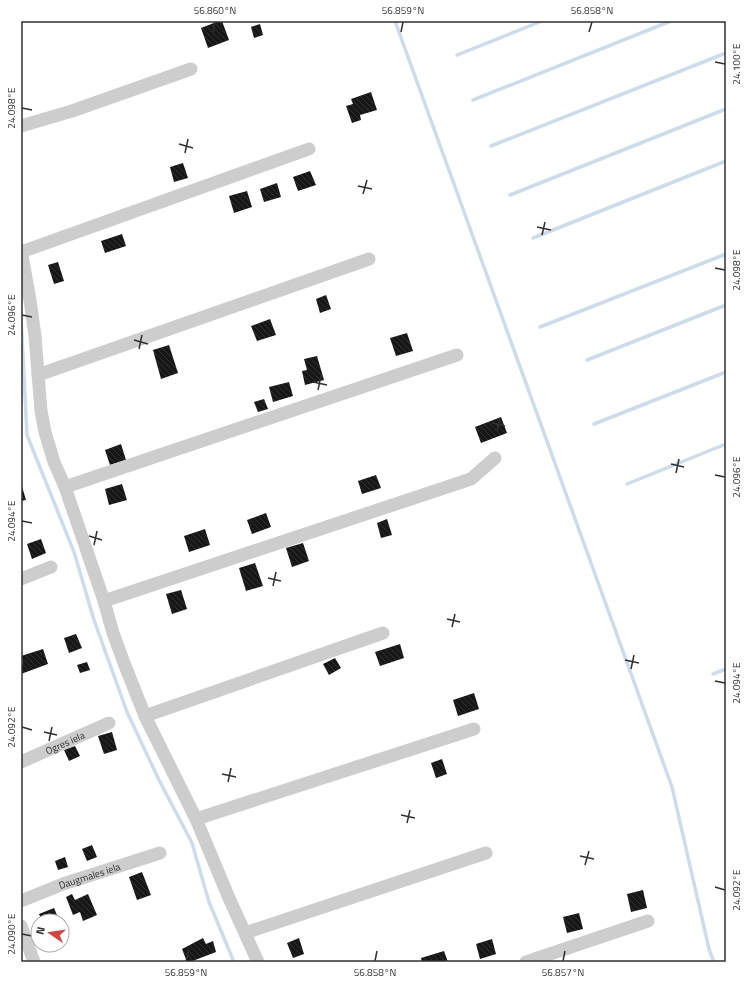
<svg xmlns="http://www.w3.org/2000/svg" width="747" height="983" viewBox="0 0 747 983" font-family="'Titillium Web',sans-serif">
  <defs>
    <pattern id="building-back-hatch" width="6" height="6" patternUnits="userSpaceOnUse"><rect width="6" height="6" fill="#171717"/><path d="M-1 5l2 2M0 0l6 6M5-1l2 2" fill="none" stroke="#303030"/></pattern>
  </defs>
  <rect width="100%" height="100%" fill="#fff"/>
  <g fill="none" stroke-linecap="round" stroke-linejoin="round">
    <g stroke="#cddcea" stroke-width="3.5">
      <path d="M395,21L672,787L709,949L714,962"/>
      <path d="M457,55L542,21"/>
      <path d="M473,100L671,21"/>
      <path d="M491,146L726,53"/>
      <path d="M510,195L726,109"/>
      <path d="M533,238L726,161"/>
      <path d="M21,317L27,435L74,552L94,620L127,712L159,780L192,843L209,902L234,962"/>
      <path d="M540,327L726,254"/>
      <path d="M587,360L726,305"/>
      <path d="M594,424L726,372"/>
      <path d="M627,484L726,444"/>
      <path d="M713,674L726,669"/>
    </g>
  </g>
  <g fill="url(#building-back-hatch)">
    <path d="M219,21H222L229,40L208,48L201,28Z"/>
    <path d="M260,24L263,35L254,38L251,27Z"/>
    <path d="M371,92L377,110L360,115L361,120L352,123L346,106L353,104L351,99Z"/>
    <path d="M183,163L188,178L174,182L170,167Z"/>
    <path d="M310,171L316,185L298,191L293,177Z"/>
    <path d="M277,183L281,197L264,202L260,189Z"/>
    <path d="M247,191L252,207L234,213L229,196Z"/>
    <path d="M122,234L126,246L105,253L101,241Z"/>
    <path d="M58,262L64,281L54,284L48,265Z"/>
    <path d="M326,295L331,309L320,313L316,299Z"/>
    <path d="M270,319L276,335L257,341L251,326Z"/>
    <path d="M407,333L413,351L396,356L390,338Z"/>
    <path d="M169,345L178,373L161,379L153,350Z"/>
    <path d="M317,356L324,380L305,385L302,371L307,370L304,359Z"/>
    <path d="M289,382L293,396L273,402L269,387Z"/>
    <path d="M264,399L268,409L258,412L254,402Z"/>
    <path d="M501,417L507,433L481,443L475,427Z"/>
    <path d="M121,444L126,460L110,465L105,450Z"/>
    <path d="M376,475L381,488L362,494L358,481Z"/>
    <path d="M21,483L26,500L21,501Z"/>
    <path d="M122,484L127,500L109,505L105,489Z"/>
    <path d="M266,513L271,527L252,534L247,520Z"/>
    <path d="M387,519L392,535L381,538L377,523Z"/>
    <path d="M205,529L210,545L189,552L184,536Z"/>
    <path d="M41,539L46,553L32,559L27,544Z"/>
    <path d="M303,543L309,561L292,567L286,548Z"/>
    <path d="M255,563L263,586L246,591L239,568Z"/>
    <path d="M181,590L187,609L172,614L166,594Z"/>
    <path d="M76,634L82,648L69,653L64,638Z"/>
    <path d="M400,644L404,658L380,666L375,652Z"/>
    <path d="M43,649L48,664L21,674V664L23,663L21,656Z"/>
    <path d="M335,658L341,668L329,675L323,664Z"/>
    <path d="M87,662L90,670L80,673L77,665Z"/>
    <path d="M474,693L479,709L458,716L453,700Z"/>
    <path d="M112,732L117,750L104,754L98,736Z"/>
    <path d="M75,746L80,756L69,761L64,750Z"/>
    <path d="M442,759L447,774L436,778L431,763Z"/>
    <path d="M92,845L97,857L87,861L82,849Z"/>
    <path d="M65,857L68,867L58,870L55,861Z"/>
    <path d="M142,872L151,895L137,900L129,877Z"/>
    <path d="M643,890L647,908L631,912L627,894Z"/>
    <path d="M72,894L75,900L88,894L97,915L83,921L80,912L73,915L66,897Z"/>
    <path d="M54,908L59,920L42,921L39,914Z"/>
    <path d="M579,913L583,929L567,933L563,917Z"/>
    <path d="M203,938L206,944L213,941L216,952L190,962H187L182,949Z"/>
    <path d="M299,938L304,954L293,958L287,943Z"/>
    <path d="M492,939L496,954L480,959L476,944Z"/>
    <path d="M444,951L448,962H422L421,958Z"/>
  </g>
  <g fill="none" stroke-linecap="round" stroke-linejoin="round">
    <g stroke="#cdcdcd" stroke-width="13">
      <path d="M21,126L72,111L191,69"/>
      <path d="M21,250L30,300L35,336L41,411L45,432L54,462L65,487L104,601L113,633L124,663L145,716L196,819L229,898L258,962"/>
      <path d="M21,252L309,149"/>
      <path d="M38,375L369,259"/>
      <path d="M65,487L457,355"/>
      <path d="M21,579L51,567"/>
      <path d="M104,601L471,479L495,458"/>
      <path d="M145,716L383,633"/>
      <path id="s1" d="M21,762L109,723"/>
      <path d="M196,819L474,729"/>
      <path id="s2" d="M21,901L63,884L160,853"/>
      <path d="M21,926L34,962"/>
      <path d="M245,933L486,853"/>
      <path d="M526,962L648,921"/>
    </g>
  </g>
  <path fill="none" stroke="#303030" stroke-width="1.5" d="M213,32L215,22M401,32L403,22M589,32L592,22M715,62L725,64M22,108L32,110M179,144L193,148M185,153L188,139M358,186L372,189M363,194L367,180M537,227L551,230M542,235L545,222M715,268L725,270M22,315L32,317M134,340L148,344M139,349L142,335M313,382L327,385M318,390L321,376M492,423L505,426M497,431L500,418M671,464L684,467M676,473L679,459M715,475L725,477M22,521L32,523M89,536L102,540M94,545L97,531M268,578L281,581M273,586L276,572M447,619L460,622M452,627L455,614M625,660L639,663M631,669L634,655M715,681L725,683M22,727L32,730M44,732L57,735M49,741L52,727M222,774L236,777M228,782L231,768M401,815L415,818M407,823L410,810M580,856L594,859M585,865L589,851M715,887L725,890M22,934L32,936M186,961L189,951M375,961L377,951M563,961L565,951"/>
  <g text-anchor="middle" dominant-baseline="central" stroke-width="4" stroke-linejoin="round" paint-order="stroke">
    <g font-size="10" fill="#303030" stroke="#fff">
      <text stroke="none"><textPath href="#s1" startOffset="48">Ogres iela</textPath></text>
      <text stroke="none"><textPath href="#s2" startOffset="73">Daugmales iela</textPath></text>
    </g>
  </g>
  <rect width="747" height="983" fill="none" stroke="#ffffff" stroke-width="44"/>
  <g transform="translate(50 933) rotate(283)"><circle r="19" fill="#ffffff" stroke="#acacac"/>
  <path d="M0-3L7 15L0 10L-7 15Z" fill="#d84140"/>
  <text y="-6" font-size="11" font-weight="bold" text-anchor="middle" fill="#303030">N</text>
  </g>
  <rect x="22" y="22" width="703" height="939" fill="none" stroke="#303030" stroke-width="1.5"/>
  <g font-size="10" text-anchor="middle" fill="#303030">
    <text x="215" y="14">56.860°N</text>
    <text x="403" y="14">56.859°N</text>
    <text x="592" y="14">56.858°N</text>
    <text transform="translate(736 64) rotate(-90)" y="4">24.100°E</text>
    <text transform="translate(11 108) rotate(-90)" y="4">24.098°E</text>
    <text transform="translate(736 270) rotate(-90)" y="4">24.098°E</text>
    <text transform="translate(11 315) rotate(-90)" y="4">24.096°E</text>
    <text transform="translate(736 477) rotate(-90)" y="4">24.096°E</text>
    <text transform="translate(11 521) rotate(-90)" y="4">24.094°E</text>
    <text transform="translate(736 683) rotate(-90)" y="4">24.094°E</text>
    <text transform="translate(11 727) rotate(-90)" y="4">24.092°E</text>
    <text transform="translate(736 890) rotate(-90)" y="4">24.092°E</text>
    <text transform="translate(11 934) rotate(-90)" y="4">24.090°E</text>
    <text x="186" y="976">56.859°N</text>
    <text x="375" y="976">56.858°N</text>
    <text x="563" y="976">56.857°N</text>
  </g>
</svg>
